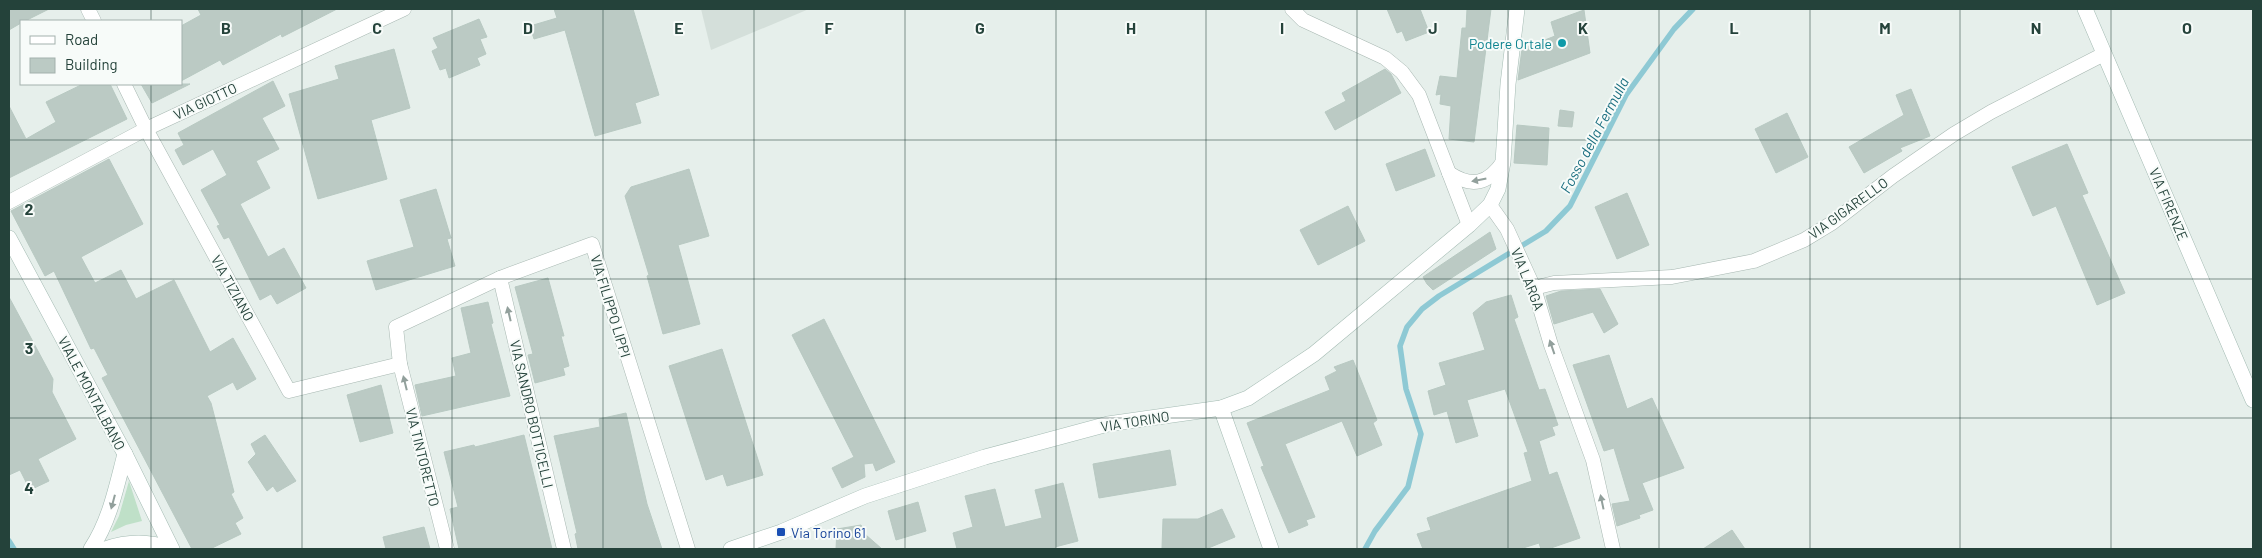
<svg xmlns="http://www.w3.org/2000/svg" width="2262" height="558" viewBox="0 0 2262 558" font-family="Barlow,sans-serif">
  <rect width="100%" height="100%" fill="#e6efeb"/>
  <path fill="#d4dfda" d="M701,9H809L711,50Z"/>
  <path fill="#bfe0c8" d="M129,481L142,521L126,525L111,532L119,516Z"/>
  <g fill="none" stroke-linecap="round" stroke-linejoin="round">
    <g stroke="#8ec9d4" stroke-width="5.5">
      <path d="M9,541L14,549"/>
      <path d="M1365,549L1375,531L1408,487L1421,434L1406,389L1400,346L1407,327L1422,309L1439,296L1546,231L1570,206L1626,95L1674,29L1693,9"/>
    </g>
  </g>
  <g fill="#bbcac4" stroke="#b8c9c2">
    <path d="M9,9H49L25,21H21V23L9,30Z"/>
    <path d="M198,9H337L282,37L281,34L223,65L220,60L181,81V26L201,15Z"/>
    <path d="M554,9H633L659,95L635,103L641,123L595,136L565,30L534,39L530,26L557,18Z"/>
    <path d="M1387,9H1420L1429,32L1406,41L1402,31L1397,33Z"/>
    <path d="M1467,9H1491L1474,142L1449,139L1451,106L1440,104L1441,94L1436,95L1440,76L1457,78L1462,28H1466Z"/>
    <path d="M1584,10L1590,53L1518,80L1522,49L1555,36L1551,22Z"/>
    <path d="M479,19L487,37L480,39L486,54L477,58L480,65L449,78L446,68L440,70L432,51L438,48L433,38Z"/>
    <path d="M394,49L410,108L371,120L387,179L318,199L289,94L339,79L335,66Z"/>
    <path d="M1385,69L1391,74L1401,93L1335,130L1325,112L1346,101L1342,93Z"/>
    <path d="M273,81L285,106L262,118L279,149L256,161L270,188L240,204L268,257L284,248L306,288L277,304L271,294L260,300L229,237L224,239L217,226L220,225L201,190L227,175L213,149L183,165L175,150L184,145L178,133Z"/>
    <path d="M83,84H110L127,119L9,178V106L26,139L56,122L46,102Z"/>
    <path d="M141,84H190L152,103Z"/>
    <path d="M1911,89L1930,136L1900,148L1902,151L1864,173L1849,147L1904,115L1896,95Z"/>
    <path d="M1560,110L1574,112L1572,127L1558,126Z"/>
    <path d="M1787,113L1808,157L1776,173L1755,129Z"/>
    <path d="M1517,125L1549,128L1547,165L1514,163Z"/>
    <path d="M2067,144L2088,193L2082,195L2125,293L2097,305L2056,206L2033,216L2012,167Z"/>
    <path d="M1425,149L1435,176L1396,191L1386,164Z"/>
    <path d="M109,159L143,224L81,257L95,283L121,270L136,299L174,280L210,352L233,338L256,379L237,390L233,382L207,396L211,403L234,492L231,494L243,518L235,523L241,534L210,549H192L102,378L108,375L94,348L91,349L54,271L45,276L11,211Z"/>
    <path d="M689,169L709,236L678,245L700,324L663,334L647,276L649,275L625,196L631,187Z"/>
    <path d="M436,189L451,238L447,239L455,266L376,290L367,261L414,247L400,200Z"/>
    <path d="M1627,193L1649,245L1617,259L1595,207Z"/>
    <path d="M1348,206L1365,241L1318,265L1300,230Z"/>
    <path d="M1490,232L1496,249L1433,290L1427,284L1423,277Z"/>
    <path d="M548,278L564,336H561L569,366L563,368L565,375L535,383L528,355L533,354L515,287Z"/>
    <path d="M1600,289L1618,324L1604,333L1593,312L1554,324L1546,296L1561,291Z"/>
    <path d="M1511,295L1518,317L1514,319L1539,390L1545,389L1558,425L1552,427L1555,435L1539,441L1549,475L1557,472L1580,538L1548,549H1541L1539,543L1520,549H1423L1417,534L1431,530L1427,518L1532,481L1524,453L1528,452L1505,389L1467,400L1478,436L1456,443L1447,411L1434,415L1428,391L1446,385L1439,363L1485,350L1473,313L1486,302Z"/>
    <path d="M9,297L53,379L52,392L76,439L38,459L49,481L30,490L20,470L9,475Z"/>
    <path d="M488,302L493,323L491,324L510,396L422,416L415,385L456,376L452,358L471,353L461,308Z"/>
    <path d="M824,319L895,462L876,471L873,463L864,464L865,477L842,488L832,468L854,457L792,335Z"/>
    <path d="M722,349L763,475L727,486L723,474L706,480L669,366Z"/>
    <path d="M1609,355L1627,409L1652,398L1684,468L1642,483L1653,510L1639,515L1640,518L1617,526L1612,504L1630,501L1614,448L1604,451L1573,365Z"/>
    <path d="M1353,360L1377,420L1373,423L1382,445L1357,456L1342,421L1285,444L1315,517L1306,520L1308,525L1289,533L1261,467L1264,466L1247,423L1330,390L1325,377L1337,371L1334,367Z"/>
    <path d="M381,385L393,433L360,442L347,395Z"/>
    <path d="M626,413L647,504L662,549H578L575,534L577,533L554,436L600,427L599,419Z"/>
    <path d="M265,435L296,481L277,492L273,486L267,491L248,462L256,454L251,444Z"/>
    <path d="M524,435L552,549H459L450,509L458,507L444,452L474,445L475,447Z"/>
    <path d="M1170,450L1176,485L1099,498L1093,464Z"/>
    <path d="M1063,483L1078,541L1055,547L1056,549H957L953,533L973,527L965,496L995,489L1005,527L1042,518L1035,490Z"/>
    <path d="M918,502L926,531L896,540L888,511Z"/>
    <path d="M1222,509L1235,537L1206,549L1162,548L1163,519H1198Z"/>
    <path d="M861,525L866,535L882,549H836L837,529Z"/>
    <path d="M424,527L430,549H386L383,537Z"/>
    <path d="M1732,530L1745,549H1703Z"/>
  </g>
  <g fill="none" stroke-linecap="round" stroke-linejoin="round">
    <defs>
      <g id="street">
        <path d="M88,9L94,21"/>
        <path d="M1292,9L1303,20L1385,58L1402,72L1419,95L1469,225"/>
        <path d="M124,84L146,129L289,391L400,364"/>
        <path d="M1449,173C1472,188 1488,184 1503,162"/>
        <path d="M9,202L146,129L404,9"/>
        <path d="M1490,205L1507,229L1534,288L1551,345L1593,460L1613,549"/>
        <path d="M500,278L564,549"/>
        <path d="M1534,288L1554,283L1672,277L1754,261L1804,240L1832,223L1893,176L1954,134L1991,112L2104,54"/>
        <path d="M447,549L400,364L396,327L500,278L592,244L688,549"/>
      </g>
      <g id="secondary">
        <path d="M2085,9L2253,400"/>
        <path d="M9,238L125,454L172,549"/>
        <path d="M1221,408L1271,549"/>
        <path d="M91,549C110,520 116,488 125,454"/>
        <path d="M105,549C129,541 148,541 171,549"/>
        <path d="M731,549L781,532L865,496L985,457L1108,424L1221,408L1248,398L1314,354L1469,225L1490,205L1498,189L1503,162L1508,84L1517,9"/>
      </g>
    </defs>
    <use href="#street" stroke="#a8b8b2" stroke-width="15"/>
    <use href="#secondary" stroke="#a4bbb3" stroke-width="16"/>
    <use href="#street" stroke="#fff" stroke-width="14"/>
    <use href="#secondary" stroke="#fff" stroke-width="15"/>
  </g>
  <defs><path id="oneway-solid" d="M-6-.8H1V-3.2L6.5 0L1 3.2V.8H-6Z" transform="scale(1.25)"/></defs>
  <g fill="#92a09c">
    <use href="#oneway-solid" transform="translate(1479 180) rotate(169)"/>
    <use href="#oneway-solid" transform="translate(509 314) rotate(-103)"/>
    <use href="#oneway-solid" transform="translate(1552 347) rotate(-109)"/>
    <use href="#oneway-solid" transform="translate(405 383) rotate(-104)"/>
    <use href="#oneway-solid" transform="translate(113 502) rotate(105)"/>
    <use href="#oneway-solid" transform="translate(1602 502) rotate(-102)"/>
  </g>
  <path fill="none" stroke="#24423a" stroke-width="1" stroke-opacity="0.55" d="M151,9V21M302,9V549M452,9V549M603,9V549M754,9V549M905,9V549M1056,9V549M1206,9V549M1357,9V549M1508,9V549M1659,9V549M1810,9V549M1960,9V549M2111,9V549M151,84V549M9,140H2253M9,279H2253M9,418H2253"/>
  <circle fill="#0f9aa8" stroke="#f7fbf9" stroke-width="2" cx="1562" cy="43" r="5"/>
  <rect fill="#1a4fb4" stroke="#f7fbf9" stroke-width="2" x="776" y="527" width="10" height="10" rx="2.5"/>
  <g text-anchor="middle" dominant-baseline="central" stroke-width="4" stroke-linejoin="round" paint-order="stroke">
    <g font-size="14" fill="#0d838f" stroke="#f7fbf9" text-anchor="end">
      <text x="1552" y="43">Podere Ortale</text>
    </g>
    <g font-size="14" fill="#24423a" stroke="#f7fbf9">
      <text transform="translate(205 101) rotate(-25)">VIA GIOTTO</text>
      <text transform="translate(2169 204) rotate(67)">VIA FIRENZE</text>
      <text transform="translate(1848 208) rotate(-36)">VIA GIGARELLO</text>
      <text transform="translate(1528 279) rotate(68)">VIA LARGA</text>
      <text transform="translate(233 288) rotate(61)">VIA TIZIANO</text>
      <text transform="translate(611 306) rotate(73)">VIA FILIPPO LIPPI</text>
      <text transform="translate(92 393) rotate(62)">VIALE MONTALBANO</text>
      <text transform="translate(532 414) rotate(77)">VIA SANDRO BOTTICELLI</text>
      <text transform="translate(1135 421) rotate(-9)">VIA TORINO</text>
      <text transform="translate(423 457) rotate(76)">VIA TINTORETTO</text>
    </g>
    <g font-size="14" fill="#164399" stroke="#f7fbf9" text-anchor="start">
      <text x="791" y="532">Via Torino 61</text>
    </g>
    <g font-size="15" font-style="italic" fill="#1c6f80" stroke="#f7fbf9">
      <text transform="translate(1594 135) rotate(-62)">Fosso della Fermulla</text>
    </g>
  </g>
  <g font-size="16" text-anchor="middle" font-weight="bold" fill="#24423a" stroke="#f7fbf9" stroke-width="4" stroke-linejoin="round" paint-order="stroke">
    <text x="226" y="34">B</text>
    <text x="377" y="34">C</text>
    <text x="528" y="34">D</text>
    <text x="679" y="34">E</text>
    <text x="829" y="34">F</text>
    <text x="980" y="34">G</text>
    <text x="1131" y="34">H</text>
    <text x="1282" y="34">I</text>
    <text x="1433" y="34">J</text>
    <text x="1583" y="34">K</text>
    <text x="1734" y="34">L</text>
    <text x="1885" y="34">M</text>
    <text x="2036" y="34">N</text>
    <text x="2187" y="34">O</text>
    <text x="29" y="215">2</text>
    <text x="29" y="354">3</text>
    <text x="29" y="494">4</text>
  </g>
  <rect width="2262" height="558" fill="none" stroke="#24423a" stroke-width="20"/>
  <rect x="20" y="20" width="162" height="65" fill="#f7fbf9" stroke="#a3b1ad"/>
  <rect x="30" y="36" width="25" height="8" fill="#ffffff" stroke="#a3b1ad"/>
  <text x="65" y="45" font-size="15" fill="#24423a">Road</text>
  <rect x="30" y="58" width="25" height="15" fill="#bbcac4" stroke="#a3b1ad"/>
  <text x="65" y="70" font-size="15" fill="#24423a">Building</text>
</svg>
